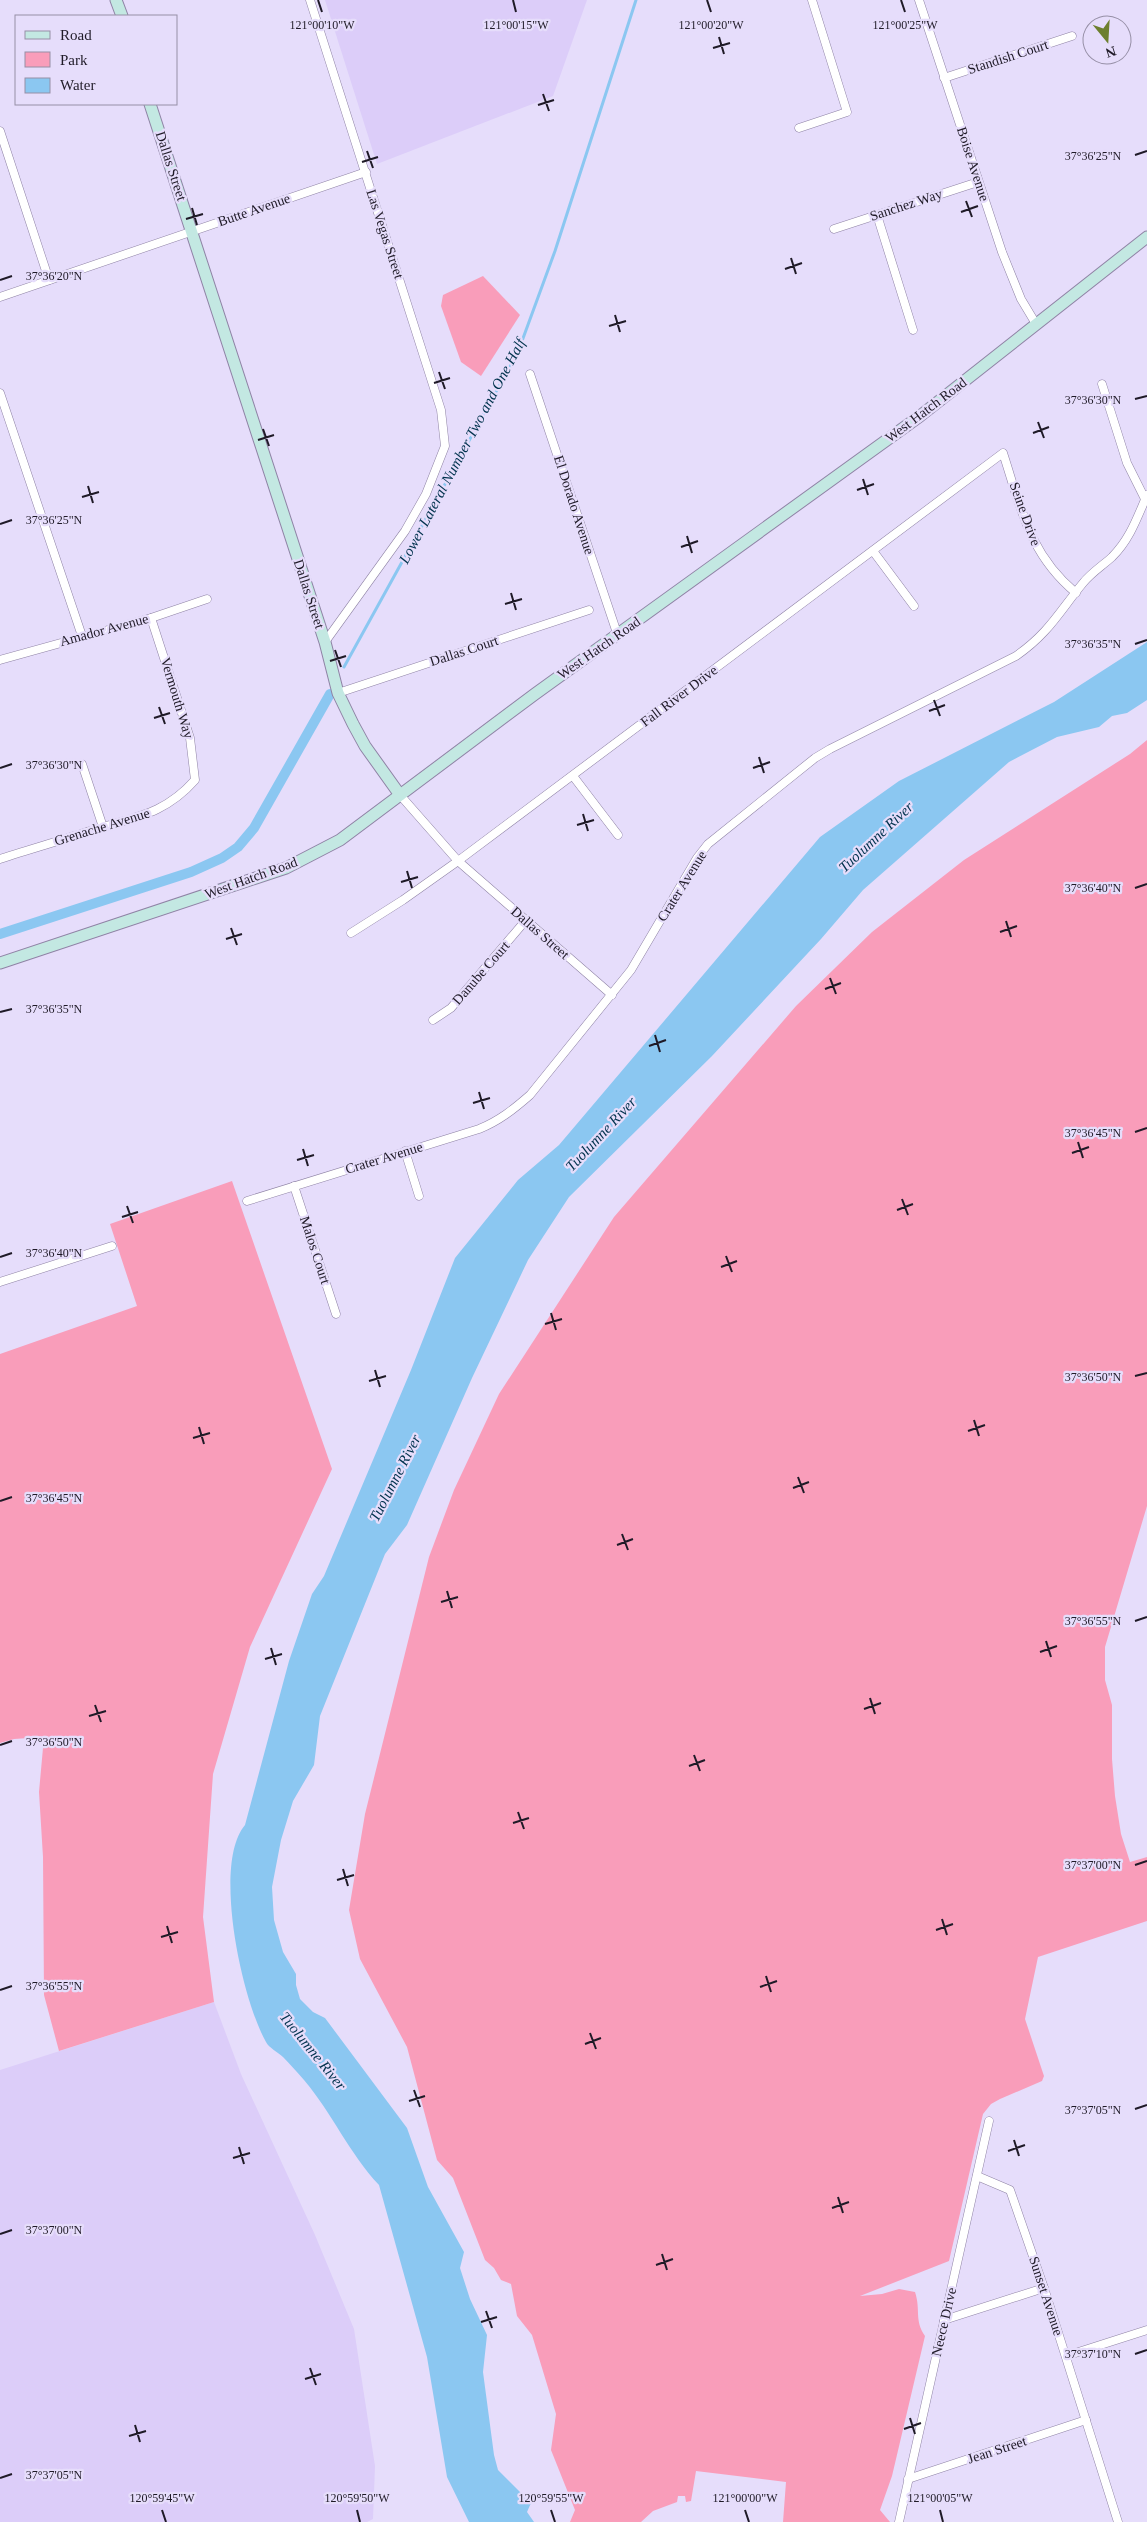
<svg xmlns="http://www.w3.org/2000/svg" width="1147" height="2522" viewBox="0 0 1147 2522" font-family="'Times New Roman',serif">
  <rect width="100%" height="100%" fill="#e6ddfb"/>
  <g fill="#dccdf9">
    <path d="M325,0H587L553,96L377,164Z"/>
    <path d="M214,2002L241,2074L315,2235L354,2329L375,2466L373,2519L367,2522H0V2070Z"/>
  </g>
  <g fill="#f99dba">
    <path d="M483,276L520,315L481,376L461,362L441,306L443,295Z"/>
    <path d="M1147,740V1506L1105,1647V1680L1112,1705V1759L1115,1796L1121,1834L1130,1862L1147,1857V1921L1038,1957L1025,2019L1044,2076L1042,2081L1000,2099L991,2104L983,2114L949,2261L860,2296L882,2294L899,2289L915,2292C921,2310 914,2320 925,2336L892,2476L880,2510L890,2522H783L786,2482L696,2471L691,2501L686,2502L685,2496H678L677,2502L653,2511L641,2522H570L575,2510L551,2450L556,2414L532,2335L517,2316L511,2284L501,2280L494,2268L485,2260L453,2178L437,2160L407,2047L360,1959L349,1910L365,1814L429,1557L454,1490L499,1394L614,1217L796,1006L872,932L964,860L1130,754Z"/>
    <path d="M232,1181L332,1469L250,1647L213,1774L203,1917L214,2002L59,2051L44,1995L43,1857L39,1792L44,1737L14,1739L0,1743V1354L137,1306L110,1224Z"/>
  </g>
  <path fill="#8bc7f1" d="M1147,642V700L1127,713L1112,716L1099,727L1057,737L1009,762L863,890L821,939L712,1056L569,1197L528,1260L472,1378L407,1525L385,1554L320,1716L314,1765L293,1801L281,1840L272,1887L274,1920L283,1952L296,1974V1985L300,1999L313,2012L325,2018L407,2128L428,2187L464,2252L460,2268L470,2299L487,2335L483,2372L494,2455L498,2470L531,2503L527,2512L534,2522H469L447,2477L427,2357L379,2185C349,2153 332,2113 304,2080C297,2072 290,2064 283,2057C278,2052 269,2048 266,2042C242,2000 212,1864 245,1825L289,1661L312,1594L324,1576L411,1370L455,1258L518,1180L559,1145L820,837L899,781L1054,702Z"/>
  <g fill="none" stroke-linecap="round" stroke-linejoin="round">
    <path stroke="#8bc7f1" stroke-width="3" d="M344,667L518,352L555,251L636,0"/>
    <path stroke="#8bc7f1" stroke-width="10" d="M0,934L191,872L222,858L238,847L254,828L330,694"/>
    <defs>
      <g id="street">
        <path d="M310,0L441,410L445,446L426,494L405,531L325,642"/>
        <path d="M919,0L1002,252L1021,299L1036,324"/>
        <path d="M944,78L1072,36"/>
        <path d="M799,128L847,112L812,0"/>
        <path d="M0,131L49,280"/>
        <path d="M877,215L913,330"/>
        <path d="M834,229L978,182"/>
        <path d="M0,297L366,172"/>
        <path d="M530,374L618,636"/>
        <path d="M1102,384L1127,463L1145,499"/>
        <path d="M0,393L82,636"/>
        <path d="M873,551L914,606"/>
        <path d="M0,660L151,618L207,599"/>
        <path d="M338,693L589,610"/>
        <path d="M82,764L103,827"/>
        <path d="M573,776L618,835"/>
        <path d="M400,795L458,861L612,995"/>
        <path d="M0,859C31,849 62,840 93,830C134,817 164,815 195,780L190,738L151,618"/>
        <path d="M351,933L403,900L458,861L1003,453C1021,508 1029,554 1076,593"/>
        <path d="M433,1020L451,1008L526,920"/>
        <path d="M405,1151L419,1196"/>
        <path d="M294,1186L336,1314"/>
        <path d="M247,1201L479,1129C499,1121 514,1109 530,1095L631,970L697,858L708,844L815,758L830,749L1016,656C1049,633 1059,612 1083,583C1091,573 1102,566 1112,557C1130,539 1137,518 1147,495"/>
        <path d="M0,1282L112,1246"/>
        <path d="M977,2176L1010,2190L1044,2288L1118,2522"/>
        <path d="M944,2320L1044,2288"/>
        <path d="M1066,2356L1147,2330"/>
        <path d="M908,2479L1086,2420"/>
        <path d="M899,2522L989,2121"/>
      </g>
      <g id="secondary">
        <path d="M116,0L122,16"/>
        <path d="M150,104L325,642L338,693L353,724L365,746L400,795"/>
        <path d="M0,963L286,868L340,840L535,694L920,416L1147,237"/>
      </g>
    </defs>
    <use href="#street" stroke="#8f83a5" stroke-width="9"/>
    <use href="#secondary" stroke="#8f83a5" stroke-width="13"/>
    <use href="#street" stroke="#fff" stroke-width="8"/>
    <use href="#secondary" stroke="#c3e8e2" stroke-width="11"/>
  </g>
  <path fill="none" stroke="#1f1a27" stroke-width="2" d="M318,0L322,12M513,0L516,12M707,0L711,12M901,0L905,12M719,37L724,54M713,48L730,43M543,94L549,111M538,105L554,100M367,151L373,168M1135,155L1147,151M362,162L378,157M966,201L972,217M192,208L197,225M961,212L978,206M186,219L203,214M791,258L796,274M785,269L802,263M0,280L12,276M615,315L620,332M609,326L626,321M439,372L445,389M434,383L450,378M1135,399L1147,396M1038,422L1044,438M263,429L269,446M1033,433L1049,427M258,440L274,435M863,479L868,495M88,486L93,503M857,490L874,484M82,497L99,492M0,524L12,520M687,536L692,553M681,547L698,541M511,593L516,610M505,604L522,599M1135,644L1147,640M335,650L341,667M330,661L346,656M934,700L940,716M159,707L165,724M929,711L945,705M154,718L170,713M759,757L764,773M0,768L12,764M753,768L770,762M583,814L588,831M577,825L594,820M407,871L412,888M401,882L418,877M1135,888L1147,884M1006,921L1011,937M231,928L237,945M1000,932L1017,926M226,939L242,934M830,978L836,994M825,989L841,983M0,1012L12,1009M655,1035L660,1052M649,1046L666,1040M479,1092L484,1109M473,1103L490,1098M1135,1132L1147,1128M1078,1142L1083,1158M303,1149L308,1166M1072,1153L1089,1147M297,1160L314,1155M902,1199L908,1215M127,1206L133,1223M897,1210L913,1204M122,1217L138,1212M726,1256L732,1272M0,1257L12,1253M721,1267L737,1261M551,1313L556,1330M545,1324L562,1319M375,1370L380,1387M1135,1376L1147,1373M369,1381L386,1376M974,1420L979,1436M199,1427L204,1444M968,1431L985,1425M193,1438L210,1433M798,1477L804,1493M793,1488L809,1482M0,1501L12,1497M622,1534L628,1550M617,1545L633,1539M447,1591L452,1608M441,1602L458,1597M1135,1621L1147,1617M1046,1641L1051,1657M271,1648L276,1665M1040,1652L1057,1646M265,1659L282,1654M870,1698L875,1714M95,1705L101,1722M864,1709L881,1703M89,1716L106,1711M0,1745L12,1741M694,1755L700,1771M689,1766L705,1760M518,1812L524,1829M513,1823L529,1818M1135,1865L1147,1861M343,1869L348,1886M337,1880L354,1875M942,1919L947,1935M167,1926L172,1943M936,1930L953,1924M161,1937L178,1932M766,1976L771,1992M760,1987L777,1981M0,1990L12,1986M590,2033L596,2049M585,2044L601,2038M414,2090L420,2107M409,2101L425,2096M1135,2109L1147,2105M1014,2140L1019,2156M239,2147L244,2164M1008,2151L1025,2145M233,2158L250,2153M838,2197L843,2213M832,2208L849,2202M0,2234L12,2230M662,2254L667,2270M656,2265L673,2259M486,2311L492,2328M481,2322L497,2317M1135,2354L1147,2350M310,2368L316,2385M305,2379L321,2374M910,2418L915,2434M135,2425L140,2442M904,2429L921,2423M129,2436L146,2431M0,2478L12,2474M162,2510L166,2522M357,2510L360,2522M551,2510L555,2522M745,2510L749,2522M940,2510L943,2522"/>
  <g text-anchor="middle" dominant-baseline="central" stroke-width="4.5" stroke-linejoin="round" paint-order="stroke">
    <g font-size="14" fill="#1f1a27" stroke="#e6ddfb">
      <text transform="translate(1008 57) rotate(-18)">Standish Court</text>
      <text transform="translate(973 164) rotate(72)">Boise Avenue</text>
      <text transform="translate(171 166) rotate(72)">Dallas Street</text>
      <text transform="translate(906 205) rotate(-18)">Sanchez Way</text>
      <text transform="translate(254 210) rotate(-19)">Butte Avenue</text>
      <text transform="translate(385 234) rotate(72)">Las Vegas Street</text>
      <text transform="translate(926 410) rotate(-37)">West Hatch Road</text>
      <text transform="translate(574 505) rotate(72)">El Dorado Avenue</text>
      <text transform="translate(1025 514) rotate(70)">Seine Drive</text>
      <text transform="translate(309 594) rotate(72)">Dallas Street</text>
      <text transform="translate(104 630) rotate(-15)">Amador Avenue</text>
      <text transform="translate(599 648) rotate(-35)">West Hatch Road</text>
      <text transform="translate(464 651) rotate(-18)">Dallas Court</text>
      <text transform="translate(679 696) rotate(-37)">Fall River Drive</text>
      <text transform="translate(177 698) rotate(73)">Vermouth Way</text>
      <text transform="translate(102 827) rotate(-17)">Grenache Avenue</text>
      <text transform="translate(251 878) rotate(-20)">West Hatch Road</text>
      <text transform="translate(682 886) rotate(-58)">Crater Avenue</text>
      <text transform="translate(540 933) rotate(41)">Dallas Street</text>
      <text transform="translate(481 973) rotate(-49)">Danube Court</text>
      <text transform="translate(384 1158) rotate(-17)">Crater Avenue</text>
      <text transform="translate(315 1250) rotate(72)">Malos Court</text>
      <text transform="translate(1046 2296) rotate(72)">Sunset Avenue</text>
      <text transform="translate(944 2322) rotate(-77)">Neece Drive</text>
      <text transform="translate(997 2450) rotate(-18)">Jean Street</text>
    </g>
    <g font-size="15" font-style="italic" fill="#00324d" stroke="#e6ddfb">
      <text transform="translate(462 451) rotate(-62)">Lower Lateral Number Two and One Half</text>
      <text transform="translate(876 837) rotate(-43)">Tuolumne River</text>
      <text transform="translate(601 1134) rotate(-47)">Tuolumne River</text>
      <text transform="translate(395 1478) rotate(-63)">Tuolumne River</text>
      <text transform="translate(313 2051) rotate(51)">Tuolumne River</text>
    </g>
  </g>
  <g font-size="12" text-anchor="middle" fill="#1f1a27" stroke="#e6ddfb" stroke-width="4.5" stroke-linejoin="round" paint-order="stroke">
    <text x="322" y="29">121°00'10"W</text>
    <text x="516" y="29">121°00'15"W</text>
    <text x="711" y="29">121°00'20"W</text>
    <text x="905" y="29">121°00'25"W</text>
    <text x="1093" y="160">37°36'25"N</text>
    <text x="54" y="280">37°36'20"N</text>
    <text x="1093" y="404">37°36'30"N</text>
    <text x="54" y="524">37°36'25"N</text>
    <text x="1093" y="648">37°36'35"N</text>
    <text x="54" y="769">37°36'30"N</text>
    <text x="1093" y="892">37°36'40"N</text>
    <text x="54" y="1013">37°36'35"N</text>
    <text x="1093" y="1137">37°36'45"N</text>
    <text x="54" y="1257">37°36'40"N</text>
    <text x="1093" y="1381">37°36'50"N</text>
    <text x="54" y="1502">37°36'45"N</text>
    <text x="1093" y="1625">37°36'55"N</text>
    <text x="54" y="1746">37°36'50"N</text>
    <text x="1093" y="1869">37°37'00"N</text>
    <text x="54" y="1990">37°36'55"N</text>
    <text x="1093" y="2114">37°37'05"N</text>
    <text x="54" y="2234">37°37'00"N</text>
    <text x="1093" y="2358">37°37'10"N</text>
    <text x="54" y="2479">37°37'05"N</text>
    <text x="162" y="2502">120°59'45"W</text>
    <text x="357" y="2502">120°59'50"W</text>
    <text x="551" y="2502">120°59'55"W</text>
    <text x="745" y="2502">121°00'00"W</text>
    <text x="940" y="2502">121°00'05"W</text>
  </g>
  <rect x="15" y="15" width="162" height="90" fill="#e6ddfb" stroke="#968fa6"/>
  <rect x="25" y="31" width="25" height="8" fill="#c3e8e2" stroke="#968fa6"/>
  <text x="60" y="40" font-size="15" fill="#1f1a27">Road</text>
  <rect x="25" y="52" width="25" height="15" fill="#f99dba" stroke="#968fa6"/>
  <text x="60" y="65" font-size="15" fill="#1f1a27">Park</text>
  <rect x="25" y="78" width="25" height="15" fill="#8bc7f1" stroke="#968fa6"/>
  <text x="60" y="90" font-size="15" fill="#1f1a27">Water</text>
  <g transform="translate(1107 40) rotate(162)"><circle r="24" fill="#e6ddfb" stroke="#968fa6"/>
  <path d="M0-4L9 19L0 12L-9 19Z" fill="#6d7f2e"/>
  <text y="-8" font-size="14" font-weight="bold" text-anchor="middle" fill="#1f1a27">N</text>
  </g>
</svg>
